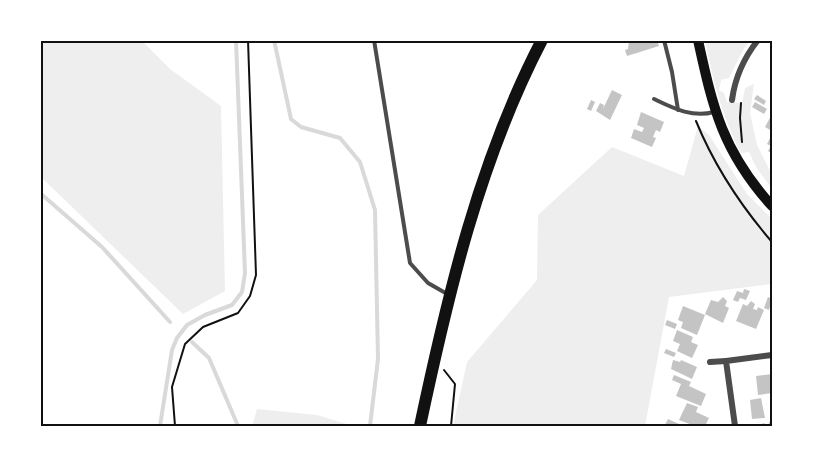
<svg xmlns="http://www.w3.org/2000/svg" width="813" height="467" viewBox="0 0 813 467" font-family="'DM Sans',sans-serif">
  <rect width="100%" height="100%" fill="#fff"/>
  <g fill="#eee">
    <path d="M40,41H142L170,69L221,106L225,291L183,314L41,177Z"/>
    <path d="M705,41H750L743,50L729,78L721,80L719,90L724,93L727,102L742,103L745,88L754,84L750,113L757,145L772,175V189L756,167L749,152L741,153C722,117 713,80 705,41Z"/>
    <path d="M698,126L709,135L747,194L772,219V284L669,297L645,426H453L467,362L537,280L538,215L612,147L684,176Z"/>
    <path d="M257,409L317,415L353,426H252Z"/>
  </g>
  <g fill="none" stroke-linecap="round" stroke-linejoin="round">
    <g stroke="#d9d9d9" stroke-width="4">
      <path d="M274,40L291,119L301,127L340,138L360,162L375,210L378,359L370,426"/>
      <path d="M40,193L102,247L170,322"/>
      <path d="M192,342L209,358L238,426"/>
      <path d="M160,426L172,350L177,338L187,325L205,315L232,305L242,292L245,273L236,40"/>
    </g>
  </g>
  <g fill="#c4c4c4">
    <path d="M629,40H657L659,46L627,56L625,50L628,49Z"/>
    <path d="M612,90L622,95L610,120L596,111L600,103L604,105L603,109Z"/>
    <path d="M757,95L766,101L764,105L754,99Z"/>
    <path d="M591,100L595,102L591,111L587,109Z"/>
    <path d="M755,102L767,109L764,114L752,107Z"/>
    <path d="M641,112L664,122L660,132L656,130L653,137L656,138L652,147L631,138L634,129L642,132L644,128L637,125Z"/>
    <path d="M772,114V131L765,127Z"/>
    <path d="M770,138L772,140V154L768,151L771,146L767,144Z"/>
    <path d="M744,289L750,291L746,300L740,298L738,302L733,300L737,291L743,293Z"/>
    <path d="M723,297L727,301L725,306L729,308L723,323L705,314L711,300L718,302Z"/>
    <path d="M768,297L772,299L769,310L764,308Z"/>
    <path d="M751,301L755,304L753,309L757,310L758,307L764,310L756,329L736,321L743,304L747,306Z"/>
    <path d="M683,306L705,315L697,335L681,328L683,322L678,320Z"/>
    <path d="M667,320L677,324L675,329L665,325Z"/>
    <path d="M677,330L693,337L691,342L698,345L692,358L677,351L680,344L673,341Z"/>
    <path d="M666,349L676,353L674,357L664,353Z"/>
    <path d="M673,360L680,362L681,360L697,367L692,379L671,369Z"/>
    <path d="M772,374V393L758,395L756,376Z"/>
    <path d="M674,375L691,382L689,386L706,394L701,406L676,396L681,384L672,380Z"/>
    <path d="M761,398L765,418L752,419L750,400Z"/>
    <path d="M687,403L698,407L696,412L709,418L705,426H695L679,420Z"/>
    <path d="M772,417V426H761L763,423L768,425Z"/>
    <path d="M668,419L679,424L677,426L665,425Z"/>
  </g>
  <g fill="none" stroke-linecap="round" stroke-linejoin="round">
    <g stroke="#111" stroke-width="2">
      <path d="M741,103L740,118L742,142"/>
      <path d="M696,121C714,165 741,206 772,242"/>
      <path d="M444,370L455,384L451,426"/>
      <path d="M175,426L172,387L185,344L203,327L238,313L250,296L256,275L248,40"/>
    </g>
    <g stroke="#4c4c4c" stroke-width="4">
      <path d="M374,40L410,263L428,283L449,295"/>
      <path d="M664,40L672,72L678,110"/>
      <path d="M654,99C673,108 692,118 714,112"/>
    </g>
    <g stroke="#4c4c4c" stroke-width="6">
      <path d="M732,100C735,77 743,59 758,40"/>
      <path d="M710,362L726,361"/>
      <path d="M735,426L726,361L772,355"/>
    </g>
    <path stroke="#111" stroke-width="10" d="M698,40C713,109 723,152 772,206"/>
    <path stroke="#111" stroke-width="12" d="M420,426C448,294 479,161 542,40"/>
  </g>
  <rect width="813" height="467" fill="none" stroke="#ffffff" stroke-width="84"/>
  <rect x="42" y="42" width="729" height="383" fill="none" stroke="#111" stroke-width="2"/>
</svg>
